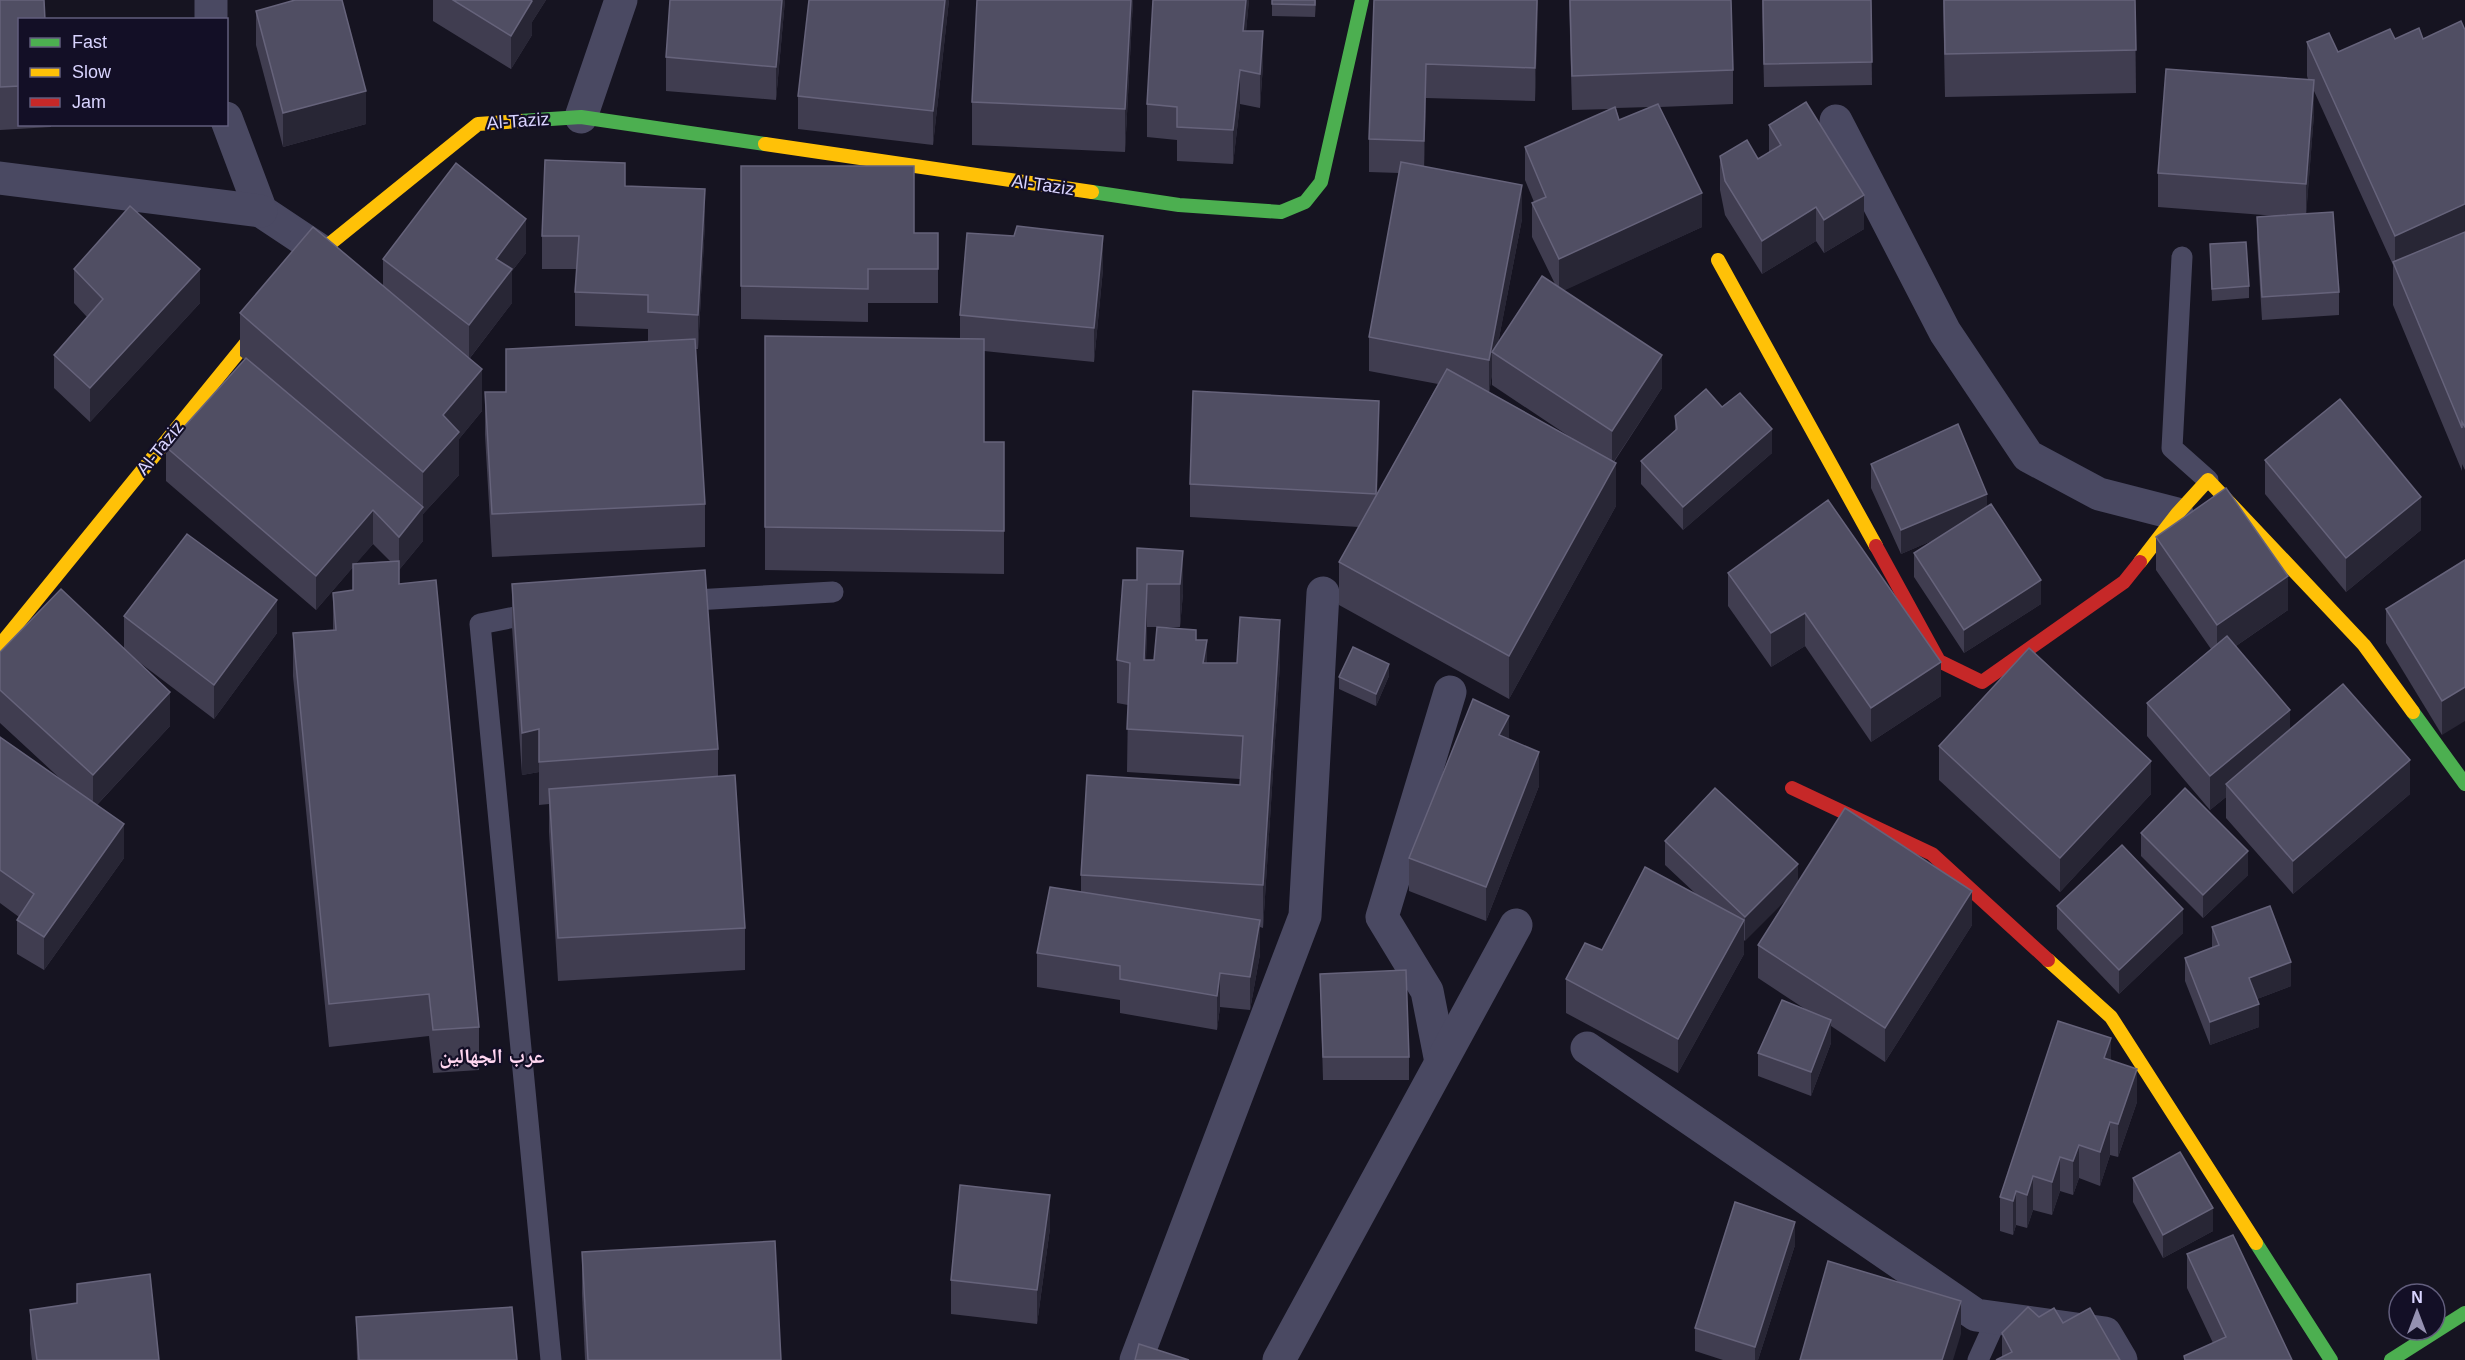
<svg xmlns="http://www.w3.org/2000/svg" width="2465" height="1360" viewBox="0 0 2465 1360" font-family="Helvetica,'Noto Naskh Arabic',sans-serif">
  <rect width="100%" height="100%" fill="#161421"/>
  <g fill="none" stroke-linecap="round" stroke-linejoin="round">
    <g stroke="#4a4962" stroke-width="21">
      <path d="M2182,257L2172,448L2208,480"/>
      <path d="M678,601L833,592"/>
      <path d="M540,612L480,624L551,1360"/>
      <path d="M1978,1360L1997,1318"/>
    </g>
    <g stroke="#4a4962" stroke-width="33">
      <path d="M211,0V20"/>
      <path d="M581,117L621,0"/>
      <path d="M226,118L261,211L321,251"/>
      <path d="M1836,121L1945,332L2028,456L2099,494L2177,514"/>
      <path d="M0,178L261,211"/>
      <path d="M1587,1048L1976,1315L2105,1333L2121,1360"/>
      <path d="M1441,1062L1427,991L1382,917L1450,692"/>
      <path d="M1136,1360L1305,916L1323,593"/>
      <path d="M1279,1360L1516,925"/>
    </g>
    <g stroke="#4caf50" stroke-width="14">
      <path d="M520,121L581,117L765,144"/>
      <path d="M1092,192L1179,205L1281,212L1305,202L1321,182L1362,0"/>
      <path d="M2413,712L2465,784"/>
      <path d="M2256,1243L2331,1360"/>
      <path d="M2391,1360L2465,1313"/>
    </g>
    <g stroke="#ffc107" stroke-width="14">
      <path d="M765,144L1092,192"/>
      <path d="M1718,260L1876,546"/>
      <path d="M300,276L321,251L478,124L520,121"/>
      <path d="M2140,562L2177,514L2208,480L2364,645L2413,712"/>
      <path d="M0,645L268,316"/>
      <path d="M2048,960L2111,1017L2256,1243"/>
    </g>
    <g stroke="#c62828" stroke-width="14">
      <path d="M1876,546L1939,661L1982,682L2124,582L2140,562"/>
      <path d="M1792,788L1932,854L2048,960"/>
    </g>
  </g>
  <g fill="#403d50" fill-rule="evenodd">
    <path d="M0,0L20,20V124H51V127L0,130Z"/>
    <path d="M433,0H546L532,22V35L511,69L433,21Z"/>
    <path d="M785,0L776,100L666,91V57Z"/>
    <path d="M949,0L933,145L798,129V96Z"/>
    <path d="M1133,0L1125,152L972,145V102Z"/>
    <path d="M1249,0L1246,31L1263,64L1260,108L1240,104L1233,164L1177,161V140L1147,137V104Z"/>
    <path d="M1272,0H1316L1315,17L1272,16Z"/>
    <path d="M1374,0H1538L1535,101L1426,98L1424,167L1522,219L1498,343L1555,284L1532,237V203L1534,202L1525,180V147L1611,109L1572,110L1569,0H1731L1733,70V104L1660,107L1702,227L1564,290L1662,388L1614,462L1616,506L1509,699L1339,605V562L1359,527L1190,517V484L1379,435L1377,494L1438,384L1369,371V337L1399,173L1369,172V139ZM1650,107L1619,120L1616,108ZM1492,374V385L1576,441L1489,393Z"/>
    <path d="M1762,0H1871L1872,85L1764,87Z"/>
    <path d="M1943,0H2135L2136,93L1945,97Z"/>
    <path d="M256,11L366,124L283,147L256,45Z"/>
    <path d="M2465,30V470L2462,464V471L2393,305V265L2314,91V114L2306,214L2339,292V315L2262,320L2257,240V217L2277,216L2158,207V173L2308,79L2307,76V42L2338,52L2395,39H2423Z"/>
    <path d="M1769,125L1864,229L1824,253L1816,241L1762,274L1725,215L1720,190V156L1758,159L1769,153Z"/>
    <path d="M741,166L914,233H938V303H868V322L741,319Z"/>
    <path d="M625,186L705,223L698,349H695L705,504V547L492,557L485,435V392H506L648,341V329L575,326V292L577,269H542V236Z"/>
    <path d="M2210,244L2249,286V298L2212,301Z"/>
    <path d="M526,253L512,271V303L470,358L482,411L459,439V475L423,514V541L399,570V584L479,1027V1070L433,1073L429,1036L329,1047L293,676V633L333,631V593L353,590V567L316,610L166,481V447L245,360L240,356V313L383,285V259ZM373,544L390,561L356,563Z"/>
    <path d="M74,269L200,303L90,422L54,388V355L87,317L74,303Z"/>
    <path d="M1103,269L1094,362L984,351V442H1004V574L765,570V336L960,339V315Z"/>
    <path d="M1722,407L1772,453L1683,530L1641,484V461L1675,432V416Z"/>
    <path d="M2265,460L2421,530L2346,592L2265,494Z"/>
    <path d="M1871,464L1987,507L2041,604L1964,653L1914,577V553L1938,538L1901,554L1871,488Z"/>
    <path d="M1828,500L1941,696L1871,742L1805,646L1771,667L1728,606V573Z"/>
    <path d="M2156,537L2288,610L2236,646L2290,730L2410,794L2293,894L2226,818V797L2210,810L2147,736V703L2211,649L2156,570Z"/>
    <path d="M1183,551V593L1180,627H1158L1196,640L1207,663H1280L1263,928L1260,927V954L1250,1010L1220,1007L1217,1030L1120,1013V1000L1037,987V953L1081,892V875L1240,785V779L1127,772L1128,705L1117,703V660L1137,580ZM1147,627H1157L1154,660H1146Z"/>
    <path d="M2465,560L2442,735L2386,643V609Z"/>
    <path d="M512,584L718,749V777L745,928V970L558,981L549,832V804L539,805V772L522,775L512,627Z"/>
    <path d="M124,616L277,633L214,719L131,656L170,726L97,805L124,858L44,970L17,954V920L19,917L0,903V737L66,784L0,723V652L124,649Z"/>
    <path d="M1389,676L1376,706L1339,689V677Z"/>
    <path d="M1509,739L1539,786L1486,921L1409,891V858Z"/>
    <path d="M1939,746L2151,794L2060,892L1939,780Z"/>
    <path d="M2141,833L2248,875L2203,918L2141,856Z"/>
    <path d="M1665,841L1798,882L1972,925L1885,1062L1831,1026V1043L1811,1096L1758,1076V1053L1805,1009L1758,978V945L1788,897L1744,941V954L1678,1073L1566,1013V979L1602,950L1696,894L1665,865Z"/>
    <path d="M2057,906L2183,933L2119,994L2057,929Z"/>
    <path d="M2212,927L2291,986L2257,999L2259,1027L2210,1045L2185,981V958L2212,948Z"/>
    <path d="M1320,974L1409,1057V1080H1323Z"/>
    <path d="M2111,1061L2137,1102L2118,1157L2110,1155L2100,1186L2079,1178L2073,1195L2060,1191L2052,1215L2033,1210L2027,1228L2016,1225L2013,1235L2000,1231V1197Z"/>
    <path d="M2133,1178L2213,1231L2163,1258L2133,1202Z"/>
    <path d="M1050,1228L1037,1324L951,1314V1280Z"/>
    <path d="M1795,1245L1758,1360H1723L1695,1351V1328Z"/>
    <path d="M582,1252L781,1360H585L582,1294Z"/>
    <path d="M2187,1254L2292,1360H2184V1356L2213,1343L2187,1288Z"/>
    <path d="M77,1303L159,1360H32L30,1344V1310Z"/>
    <path d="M356,1317L517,1360H357Z"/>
    <path d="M2039,1317L2063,1323L2002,1357V1333Z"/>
  </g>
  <g fill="#282635">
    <path d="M527,0H546L532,22V35L511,69V36Z"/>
    <path d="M782,0H785L776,100V67Z"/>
    <path d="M945,0H949L933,145V111Z"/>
    <path d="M1131,0H1133L1125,152V109Z"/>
    <path d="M1246,0H1249L1243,64V31Z"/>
    <path d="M1537,0L1538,19L1535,101V68Z"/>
    <path d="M1263,31V64L1260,108V74Z"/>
    <path d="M1426,64V98L1424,174V141Z"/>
    <path d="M1240,70V104L1233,164V130Z"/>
    <path d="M2314,80V114L2306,218V184Z"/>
    <path d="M366,91V124L283,147V113Z"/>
    <path d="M1522,185V219L1496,354L1492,352V374L1489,393V360Z"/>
    <path d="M705,189V223L698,349V315Z"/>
    <path d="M1702,193V227L1559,293V259Z"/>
    <path d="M1864,195V229L1824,253V220Z"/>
    <path d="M2465,204V238L2395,267V236Z"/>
    <path d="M1816,207V241L1762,274V241Z"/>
    <path d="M526,219V253L512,271V303L469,359V325L496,259Z"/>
    <path d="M1103,236V269L1094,362V328Z"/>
    <path d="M200,269V303L90,422V388Z"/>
    <path d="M1662,355V388L1612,464V431Z"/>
    <path d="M482,369V411L459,439V475L423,514V541L399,570V537L423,507V472L443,415Z"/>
    <path d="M1379,401V435L1376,527V494Z"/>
    <path d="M1772,429V453L1683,530V507Z"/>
    <path d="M1616,463V506L1509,699V656Z"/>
    <path d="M1987,494V517L1901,554V530Z"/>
    <path d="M2421,497V530L2346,592V558Z"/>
    <path d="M373,510V544L316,610V576Z"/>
    <path d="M1183,551V593L1180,627V584Z"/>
    <path d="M2288,576V610L2217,659V625Z"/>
    <path d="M2041,580V604L1964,653V630Z"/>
    <path d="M1147,584V627L1144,703V660Z"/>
    <path d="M277,600V633L214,719V685Z"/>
    <path d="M1805,613V646L1771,667V633Z"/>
    <path d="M1280,620V663L1263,928V885Z"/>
    <path d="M1207,640V683L1203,663Z"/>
    <path d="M1941,662V696L1871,742V708Z"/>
    <path d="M1389,664V676L1376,706V694Z"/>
    <path d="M2465,687V721L2442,735V701Z"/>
    <path d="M170,692V726L93,809V775Z"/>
    <path d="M2290,710V744L2226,784V797L2210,810V776Z"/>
    <path d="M1509,716V749L1499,735Z"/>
    <path d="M539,729V772L522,775V733Z"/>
    <path d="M1539,752V786L1486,921V887Z"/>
    <path d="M2410,760V794L2293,894V861Z"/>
    <path d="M2151,761V794L2060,892V858Z"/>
    <path d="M124,824V858L44,970V937Z"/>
    <path d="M2248,851V875L2203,918V895Z"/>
    <path d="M1798,864V888L1745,941V917Z"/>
    <path d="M1972,891V925L1885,1062V1028Z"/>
    <path d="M2183,909V933L2119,994V970Z"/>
    <path d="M1260,920V954L1250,1010V977Z"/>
    <path d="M1744,920V954L1678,1073V1039Z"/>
    <path d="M2291,962V986L2249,1002V978Z"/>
    <path d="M1220,973V1007L1217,1030V996Z"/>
    <path d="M2259,1004V1027L2210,1045V1022Z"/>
    <path d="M1831,1020V1043L1811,1096V1072Z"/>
    <path d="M2111,1038V1072L2104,1058Z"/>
    <path d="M2137,1069V1102L2118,1157V1124Z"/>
    <path d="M2110,1122V1155L2100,1186V1152Z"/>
    <path d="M2079,1145V1178L2073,1195V1161Z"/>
    <path d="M2060,1157V1191L2052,1215V1182Z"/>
    <path d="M2033,1176V1210L2027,1228V1195Z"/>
    <path d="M2016,1191V1225L2013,1235V1201Z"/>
    <path d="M1050,1195V1228L1037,1324V1290Z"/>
    <path d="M2213,1208V1231L2163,1258V1235Z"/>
    <path d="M1795,1222V1245L1758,1360H1755V1347Z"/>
    <path d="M1961,1301V1334L1953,1360H1942Z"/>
  </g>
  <g fill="#504e63" stroke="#66637b" stroke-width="1.5">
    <path d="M0,0H44L45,20H20V86L0,87Z"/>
    <path d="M295,0H342L366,91L283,113L256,11Z"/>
    <path d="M453,0H531L532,1L511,36Z"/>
    <path d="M670,0H782L776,67L666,57Z"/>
    <path d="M809,0H945L933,111L798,96Z"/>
    <path d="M977,0H1131L1125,109L972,102Z"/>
    <path d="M1153,0H1246L1243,31H1263L1260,74L1240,70L1233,130L1177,127V107L1147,104Z"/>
    <path d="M1272,0H1315V5L1272,4Z"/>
    <path d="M1374,0H1537L1535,68L1426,64L1424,141L1369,139Z"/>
    <path d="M1570,0H1731L1733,70L1572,76Z"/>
    <path d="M1763,0H1871L1872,62L1764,64Z"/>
    <path d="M1944,0H2135L2136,50L1945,54Z"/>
    <path d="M2461,21L2465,30V204L2395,236L2307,42L2329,33L2338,52L2390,29L2395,39L2419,28L2423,39Z"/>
    <path d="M2166,69L2314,80L2306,184L2158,173Z"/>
    <path d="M1806,102L1864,195L1824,220L1816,207L1762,241L1725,181L1720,156L1747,140L1758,159L1781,145L1769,125Z"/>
    <path d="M1658,104L1702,193L1559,259L1532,203L1546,197L1525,147L1615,107L1619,120Z"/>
    <path d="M545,160L625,163V186L705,189L698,315L648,312V295L575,292L579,236H542Z"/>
    <path d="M1401,162L1522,185L1489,360L1369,337Z"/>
    <path d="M456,163L526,219L496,259L512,269L469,325L383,259Z"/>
    <path d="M741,166H914V233H938V269H868V289L741,286Z"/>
    <path d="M130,206L200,269L90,388L54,355L103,299L74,269Z"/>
    <path d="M2333,212L2339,292L2262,297L2257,217Z"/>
    <path d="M1017,226L1103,236L1094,328L960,315L967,233L1014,236Z"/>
    <path d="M313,227L482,369L443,415L459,432L423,472L240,313Z"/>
    <path d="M2465,232V427L2462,422V428L2393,262Z"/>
    <path d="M2246,242L2249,286L2212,289L2210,244Z"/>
    <path d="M1542,276L1662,355L1612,431L1492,352Z"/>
    <path d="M765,336L984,339V442H1004V531L765,527Z"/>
    <path d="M695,339L705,504L492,514L485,392H506V349Z"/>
    <path d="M246,358L423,507L399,537L373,510L316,576L166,447Z"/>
    <path d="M1447,369L1616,463L1509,656L1339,562Z"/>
    <path d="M1706,389L1722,407L1740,393L1772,429L1683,507L1641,461L1677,429L1675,416Z"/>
    <path d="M1193,391L1379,401L1376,494L1190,484Z"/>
    <path d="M2340,399L2421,497L2346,558L2265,460Z"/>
    <path d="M1958,424L1987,494L1901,530L1871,464Z"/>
    <path d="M2226,488L2288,576L2217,625L2156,537Z"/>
    <path d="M1828,500L1941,662L1871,708L1805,613L1771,633L1728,573Z"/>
    <path d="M1991,504L2041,580L1964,630L1914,553Z"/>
    <path d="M187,534L277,600L214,685L124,616Z"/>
    <path d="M1137,548L1183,551L1180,584H1147L1144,660H1154L1157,627L1196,630V640H1207L1203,663H1237L1240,617L1280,620L1263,885L1081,875L1087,775L1240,785L1243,736L1127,729L1130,663L1117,660L1123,580H1137Z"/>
    <path d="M2465,560V687L2442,701L2386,609Z"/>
    <path d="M399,561V584L436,580L479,1027L433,1030L429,994L329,1004L293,633L336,630L333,593L353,590V564Z"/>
    <path d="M705,570L718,749L539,762V729L522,733L512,584Z"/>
    <path d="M61,589L170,692L93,775L0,690V652Z"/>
    <path d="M2227,636L2290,710L2210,776L2147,703Z"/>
    <path d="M1353,647L1389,664L1376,694L1339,677Z"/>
    <path d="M2029,648L2151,761L2060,858L1939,746Z"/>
    <path d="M2343,684L2410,760L2293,861L2226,784Z"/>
    <path d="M1473,699L1509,716L1499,735L1539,752L1486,887L1409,858Z"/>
    <path d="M0,737L124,824L44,937L17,920L34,894L0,870Z"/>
    <path d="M735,775L745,928L558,938L549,789Z"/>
    <path d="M1715,788L1798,864L1745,917L1665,841Z"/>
    <path d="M2185,788L2248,851L2203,895L2141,833Z"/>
    <path d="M1845,808L1972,891L1885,1028L1758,945Z"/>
    <path d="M2122,845L2183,909L2119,970L2057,906Z"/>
    <path d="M1645,867L1744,920L1678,1039L1566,979L1585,943L1602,950Z"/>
    <path d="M1050,887L1260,920L1250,977L1220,973L1217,996L1120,979V966L1037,953Z"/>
    <path d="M2270,906L2291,962L2249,978L2259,1004L2210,1022L2185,958L2219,945L2212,927Z"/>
    <path d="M1406,970L1409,1057H1323L1320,974Z"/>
    <path d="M1782,1000L1831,1020L1811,1072L1758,1053Z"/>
    <path d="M2058,1021L2111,1038L2104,1058L2137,1069L2118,1124L2110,1122L2100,1152L2079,1145L2073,1161L2060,1157L2052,1182L2033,1176L2027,1195L2016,1191L2013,1201L2000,1197Z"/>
    <path d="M2180,1152L2213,1208L2163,1235L2133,1178Z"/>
    <path d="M960,1185L1050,1195L1037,1290L951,1280Z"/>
    <path d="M1735,1202L1795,1222L1755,1347L1695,1328Z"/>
    <path d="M2233,1235L2292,1360H2185L2184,1356L2226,1337L2187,1254Z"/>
    <path d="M775,1241L781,1360H588L582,1252Z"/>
    <path d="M1828,1261L1961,1301L1942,1360H1800Z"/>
    <path d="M150,1274L159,1360H37L30,1310L77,1303V1284Z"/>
    <path d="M512,1307L517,1360H359L356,1317Z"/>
    <path d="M2028,1307L2039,1317L2054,1308L2063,1323L2090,1308L2120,1360H1996L2012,1352L2002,1333Z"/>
    <path d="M1139,1344L1189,1360H1135Z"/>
  </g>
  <g text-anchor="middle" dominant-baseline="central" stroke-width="4.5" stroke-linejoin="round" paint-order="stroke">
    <g font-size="18" fill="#d9d4ff" stroke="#130f26">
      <text transform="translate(518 121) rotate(-4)">Al-Taziz</text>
      <text transform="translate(1043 185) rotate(8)">Al-Taziz</text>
      <text transform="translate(160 448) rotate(-51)">Al-Taziz</text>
    </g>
    <g font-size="21" font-weight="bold" fill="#ffd6f0" stroke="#130f26">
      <text x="492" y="1055">عرب الجهالين</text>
    </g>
  </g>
  <rect x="18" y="18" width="210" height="108" fill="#130f26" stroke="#625e7d" stroke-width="1.5"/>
  <rect x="30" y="38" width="30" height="9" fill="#4caf50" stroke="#625e7d" stroke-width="1.5"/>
  <text x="72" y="48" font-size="18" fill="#d9d4ff">Fast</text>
  <rect x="30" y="68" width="30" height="9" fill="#ffc107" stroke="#625e7d" stroke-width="1.5"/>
  <text x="72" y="78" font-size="18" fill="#d9d4ff">Slow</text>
  <rect x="30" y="98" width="30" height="9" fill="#c62828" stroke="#625e7d" stroke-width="1.5"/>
  <text x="72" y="108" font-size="18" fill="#d9d4ff">Jam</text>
  <g transform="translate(2417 1312)"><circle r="28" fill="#130f26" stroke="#625e7d" stroke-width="1.5"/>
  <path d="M0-4.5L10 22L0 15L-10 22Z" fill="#9591b1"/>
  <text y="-9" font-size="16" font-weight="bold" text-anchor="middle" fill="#d9d4ff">N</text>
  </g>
</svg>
